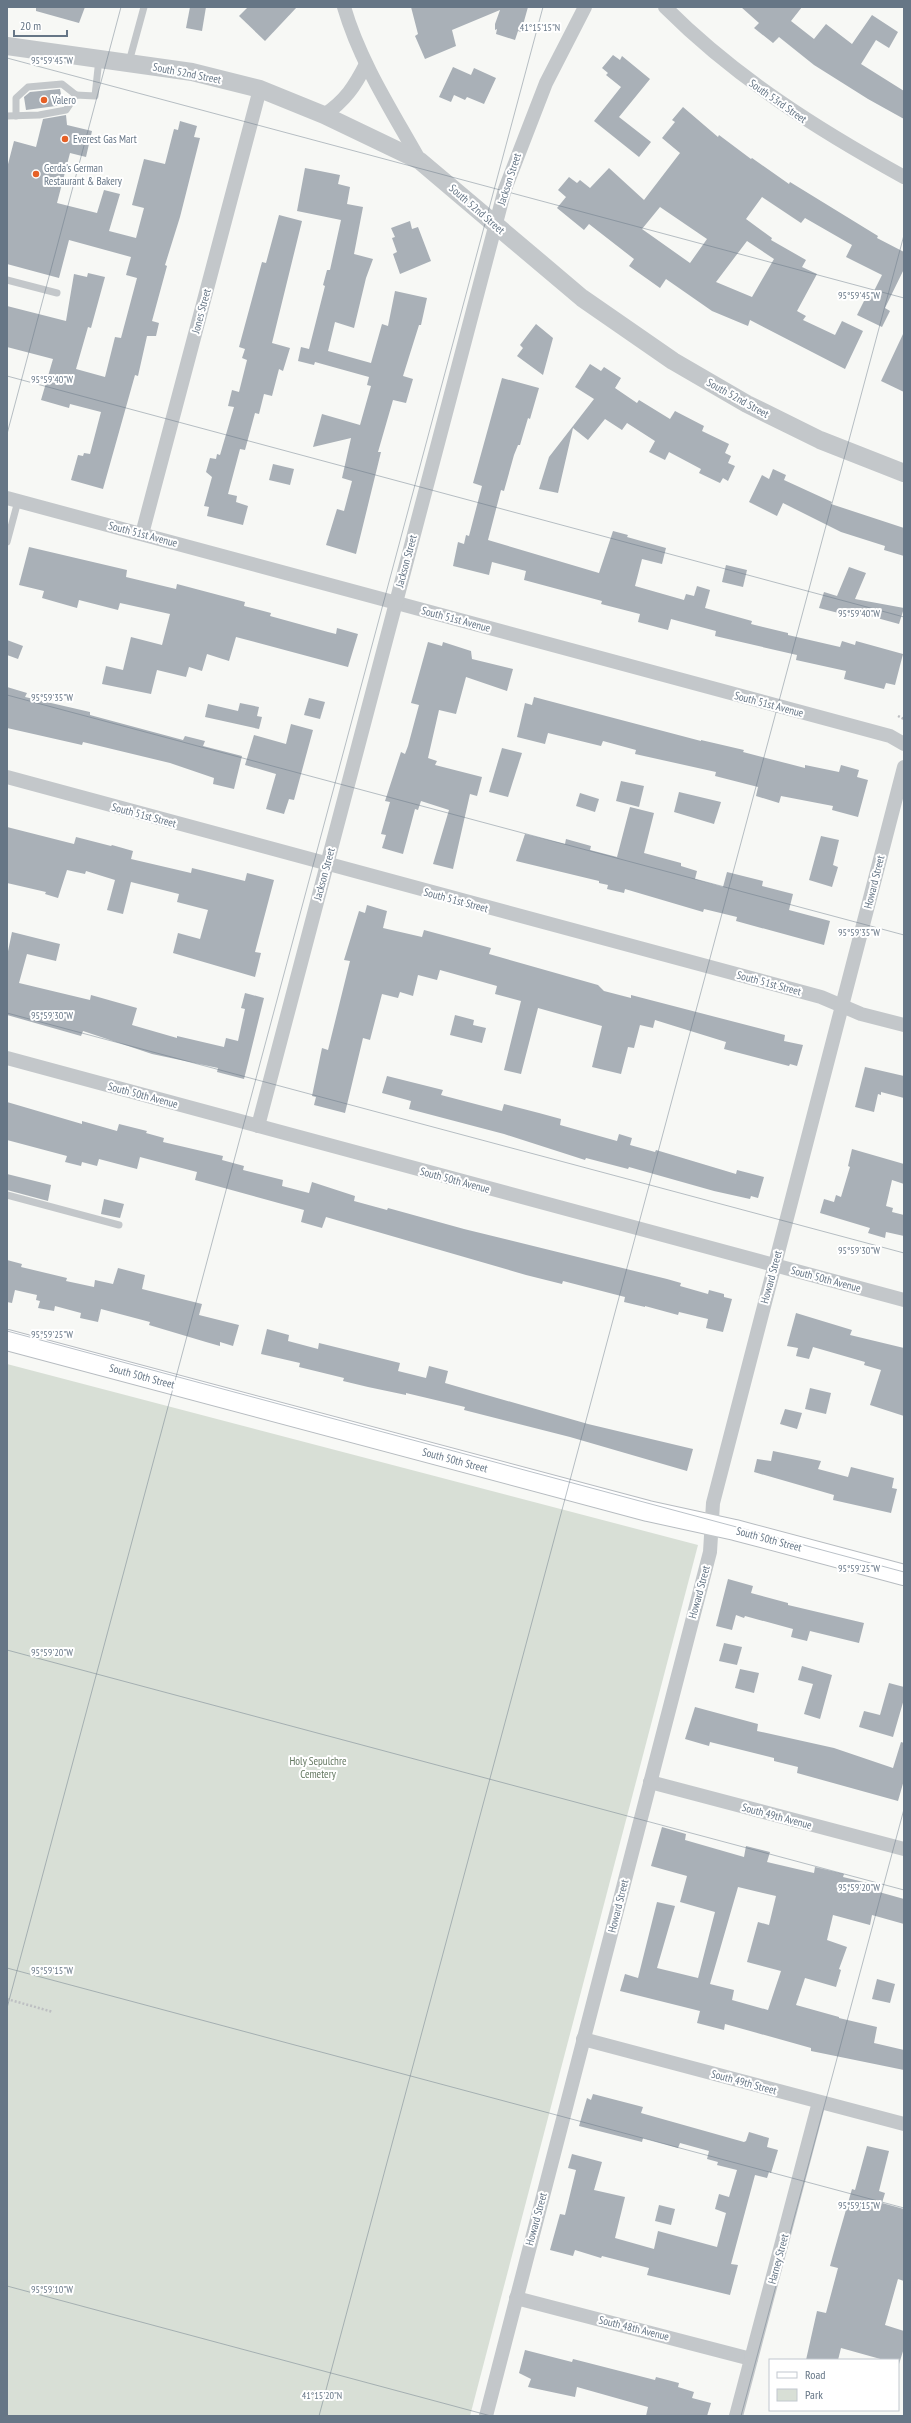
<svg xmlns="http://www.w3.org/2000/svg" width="911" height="2423" viewBox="0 0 911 2423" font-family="'PT Sans Narrow',sans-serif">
  <rect width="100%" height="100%" fill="#f7f8f5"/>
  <path fill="#d8dfd6" d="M7,1364L698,1545L470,2416L7,2415Z"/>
  <g fill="#a9b0b7" fill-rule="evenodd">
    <path d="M36,7H85L79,23L36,11Z"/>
    <path d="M190,7H206L202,31L186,28Z"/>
    <path d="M248,7H297L265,41L239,16Z"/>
    <path d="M411,7H528L521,32L518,31L515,40L496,34L497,29L495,30V24L500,10L452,30L456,46L425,59L415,36L418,34Z"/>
    <path d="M741,7H802L791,21L814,39L826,24L852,44L872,15L898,32L889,48L876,40L861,64L904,91V119L868,99L814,65L779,37L773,43L754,28L759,23Z"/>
    <path d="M613,55L620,60L622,56L650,79L619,117L651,142L639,157L594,121L621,87L606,75L608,73L602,68Z"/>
    <path d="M453,67L471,75L474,68L496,78L484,104L467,97L465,100L454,95L451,102L439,97Z"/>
    <path d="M60,89L63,105L26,110L24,97L30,92Z"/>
    <path d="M683,107L718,137L719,135L751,159L752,158L789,184L790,182L878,236L877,238L904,252V269L885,308L890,311L882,327L857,315L865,299L869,301L882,275L846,257L852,245L805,218L801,223L762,197L746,219L772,238L771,240L806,260L802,267L817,274L797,311L806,316L803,320L835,335L842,321L863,331L845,369L750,320L748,326L712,311L666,279L660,288L629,266L634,259L589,224L584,230L557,208L566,197L558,190L569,177L577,183L580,180L590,188L609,168L644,200L680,153L662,138L675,122L672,120ZM660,207L707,239L690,263L642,229ZM747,241L774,259L752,297L716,282Z"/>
    <path d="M66,115L67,125L92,131L86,157L70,153L57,203L97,213L104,190L120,194L109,231L136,238L144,208L132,205L144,159L165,164L174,129L178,130L180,121L197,126L194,137L200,138L180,217L165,265L167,266L152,321L159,323L156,336H147L138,376L135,375L103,489L71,480L78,455L83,456L84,453L90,454L101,412L70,404L69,408L41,400L53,359L7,347V306L66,321L74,274L87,277L88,273L105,277L91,328L88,327L76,369L105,377L115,337L121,338L137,278L126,275L131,257L69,240L59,278L7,264V168L14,141L36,147L43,119Z"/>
    <path d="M305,168L340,175L338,184L350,187L347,204L363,207L354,254L373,259L366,278L354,328L335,322L328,351L371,363L382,324L388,326L395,291L427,298L421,325H419L403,376L413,379L406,403L393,400L378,452H381L356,554L326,545L337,509L344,511L352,481L342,478L351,438L313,447L322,414L360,425L371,386L367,385L369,377L315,362L314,365L298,361L301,347L309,349L325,286L323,285L327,270H330L341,220L297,211Z"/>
    <path d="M279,215L302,221L272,343L290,348L283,371L279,369L272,396L264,394L259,414L255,413L245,450L240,449L228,494L237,496L236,502L248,506L243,525L207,516L209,507L204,506L212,477L206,472L210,458L216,459L217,454L220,455L234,407L228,406L232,390L239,392L247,360L242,358L245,349L239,347L262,262L266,263Z"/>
    <path d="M410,221L412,229L418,227L431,261L400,274L393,254L397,252L392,238L395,237L391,228Z"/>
    <path d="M536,324L553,338L543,375L517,356L523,348L520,345Z"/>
    <path d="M904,332V392L881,381Z"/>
    <path d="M590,364L601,371L604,367L621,378L615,388L637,403L639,400L670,419L675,411L704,426L702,431L729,444L725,453L731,456L728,463L735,466L728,481L723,478L720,483L699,473L701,469L669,452L665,460L649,452L655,441L627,423L622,430L605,419L588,440L573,428L558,493L539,489L549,457L594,399L575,387Z"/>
    <path d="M502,378L539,388L530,419L528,418L520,445H518L514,455L504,491L501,490L488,540L599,573L613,531L628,535L627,537L666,548L662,564L642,559L635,586L684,600L686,594L694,596L697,586L710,590L705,608L752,621L751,624L788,633V635L840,647L842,641L855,645L856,641L903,654L895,685L886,683L884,689L844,679L846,671L796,660L797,655L715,636L716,631L671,619L668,630L638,622L640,614L601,604L602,601L524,580L526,571L492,562L489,575L453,566L458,542L464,544L466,535L469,536L482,486L473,483Z"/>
    <path d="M273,464L294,469L290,485L269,480Z"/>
    <path d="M773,469L786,475L784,480L832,502L831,504L904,528V556L884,550L885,546L841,532L783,503L777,516L749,502L762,475L769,479Z"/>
    <path d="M29,547L127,570L126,577L176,589L177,584L245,602L244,606L271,613L270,616L328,632L336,634L337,628L358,634L348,667L236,637L229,661L207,654L202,671L189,667L186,677L157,670L151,694L102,684L106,666L123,670L131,637L162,645L170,614L120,603L118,610L79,600L77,608L42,598L44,591L19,585Z"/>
    <path d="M726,565L747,570L743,587L722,582Z"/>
    <path d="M849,567L866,573L855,599L904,608L899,624L855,612L854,617L819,608L824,592L837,596Z"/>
    <path d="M7,640L23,646L18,659L7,655Z"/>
    <path d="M428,642L442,646L443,642L471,651L472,659L513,669L507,691L466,677L456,714L439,710L428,758L437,761L435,765L482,777L477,796L470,794L453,869L433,864L449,810L421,801L418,810L415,809L403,854L382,848L386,835L381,834L390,802L385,801L401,752L405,754L408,746L419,705L411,703Z"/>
    <path d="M7,687L27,693L25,697L90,712V715L183,740L185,736L205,741L203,746L242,756L234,789L213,784L214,778L170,763L83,742L82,745L7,728Z"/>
    <path d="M534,697L701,741V740L744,750L743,752L805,768V765L839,772L841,765L859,770L857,777L868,780L858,817L832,810L833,806L781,796L779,803L756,796L758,787L715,776L716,772L635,754L636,750L603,741L601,746L548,733L545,744L517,737L525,703L532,705Z"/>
    <path d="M309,698L325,702L320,719L304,715Z"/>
    <path d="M240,703L259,707L257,716L262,717L259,729L205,717L208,704L238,711Z"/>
    <path d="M291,724L313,730L294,800L289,799L284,814L266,809L276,774L245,765L254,735L286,744Z"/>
    <path d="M502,748L522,753L508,797L489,792Z"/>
    <path d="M621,781L644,786L639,807L616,801Z"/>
    <path d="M679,792L721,802L714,824L674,812Z"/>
    <path d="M580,793L599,799L595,812L576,806Z"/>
    <path d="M630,807L654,813L644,853L681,863V866L697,871L695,879L723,887L727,872L763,881L762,886L793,894L789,910L830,921L824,945L736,921L737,917L704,909L703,912L625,889L624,893L607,889L608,885L599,883V881L516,861L525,834L565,844L566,839L591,846L590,850L617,857Z"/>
    <path d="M7,827L74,844L76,837L111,846L112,845L133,851L131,859L191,873L192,868L245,881L247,873L274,880L255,952L261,953L255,977L173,953L178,933L200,939L208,910L177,902L179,894L131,882L123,914L107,910L115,880L86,871L85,874L67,870L58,898L45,894L46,892L7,883Z"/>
    <path d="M821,836L839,840L833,865L838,867L832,887L809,880Z"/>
    <path d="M367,905L387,911L383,928L422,937L424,930L465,941L491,948L489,954L598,985L604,991L631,998V995L785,1035L784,1041L803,1045L797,1066L790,1064L789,1066L724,1049L726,1042L655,1020L653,1028L640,1025L634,1048L628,1047L621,1074L592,1067L602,1026L538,1008L521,1074L504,1070L521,1001L495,994L497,986L440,970L437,980L418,975L413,996L400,992L398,998L382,994L370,1040L363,1038L345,1113L314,1105L316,1097L312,1096L322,1048L328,1050L349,965L350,961L344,960L359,911L365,913Z"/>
    <path d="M12,932L60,944L56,961L27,954L19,983L90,1000L91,995L137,1008L132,1025L177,1038V1036L224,1047L226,1038L238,1041L245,1009L241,1008L245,993L264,998L244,1079L217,1072L218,1068L152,1054L83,1031L81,1036L7,1015V956Z"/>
    <path d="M455,1015L474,1020L473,1025L486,1028L482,1043L450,1035Z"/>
    <path d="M865,1067L904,1076V1098L881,1092V1095L878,1094L874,1112L855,1107Z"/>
    <path d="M387,1076L443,1090L441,1095L502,1111L504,1104L539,1113L561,1119L560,1125L617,1141L619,1134L632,1138L630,1145L655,1152L656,1150L736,1174L737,1170L764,1177L758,1198L751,1196L750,1199L714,1191L629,1167L628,1169L586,1158L585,1160L504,1134L409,1109L411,1101L382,1093Z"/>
    <path d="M7,1102L82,1124V1121L117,1131L119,1124L147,1131L146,1133L164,1138L163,1142L223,1156L222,1160L244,1166L243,1170L283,1180L282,1186L309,1193L312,1182L355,1196L354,1201L387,1210L388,1208L464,1229L667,1279L681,1283L680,1286L708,1294L709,1290L724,1294V1297L732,1299L723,1332L706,1328L708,1319L679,1312L678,1315L645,1306V1307L624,1302L625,1297L563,1281L562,1284L526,1275L326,1217L322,1228L301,1222L304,1210L195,1180L197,1172L140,1157L137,1169L99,1159L97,1166L82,1162L81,1166L65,1162L67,1156L7,1140Z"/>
    <path d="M852,1149L904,1164V1184L892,1180L886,1206L893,1208L892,1212L904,1215V1236L886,1232L885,1238L868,1233L870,1228L820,1213L824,1199L834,1202L836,1195L841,1197L850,1167L848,1166Z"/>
    <path d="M7,1174L51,1185L48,1201L7,1190Z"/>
    <path d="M104,1199L124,1204L120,1218L101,1214Z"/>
    <path d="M7,1260L22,1264L21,1267L67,1278L66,1281L94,1287L95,1280L113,1284L118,1268L145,1275L142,1289L202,1304L199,1315L239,1325L233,1346L220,1342V1346L206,1342L149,1325L150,1322L101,1309L98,1322L80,1318L81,1313L55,1306L54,1311L38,1308L40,1301L36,1300L37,1295L15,1290L12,1303L7,1302Z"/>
    <path d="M796,1313L852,1330L850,1335L904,1348V1416L870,1405L881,1370L864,1365L865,1362L813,1347L809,1359L796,1356L798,1348L787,1346Z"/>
    <path d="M267,1329L289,1335L288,1341L318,1349L319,1343L400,1363L398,1371L426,1378L429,1366L448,1371L445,1383L588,1424L693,1449L687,1471L570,1437L464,1410L465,1407L406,1393V1395L368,1387L343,1381L344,1378L299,1367L300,1363L261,1354Z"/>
    <path d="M810,1388L831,1393L826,1414L805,1409Z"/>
    <path d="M785,1409L802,1413L797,1429L780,1424Z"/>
    <path d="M773,1451L821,1461L818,1469L848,1477L851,1467L894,1478L892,1488L897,1489L891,1513L833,1500L834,1495L754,1472L757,1459L771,1461Z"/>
    <path d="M728,1579L753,1586L751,1593L788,1603V1605L864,1623L859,1643L810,1631L807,1641L791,1637L793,1629L745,1616L744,1618L736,1615L732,1630L716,1626Z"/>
    <path d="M724,1643L742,1647L737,1665L719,1661Z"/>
    <path d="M802,1666L832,1675L820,1719L804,1714L813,1684L798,1680Z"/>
    <path d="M740,1669L759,1673L754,1693L735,1688Z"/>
    <path d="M889,1683L904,1687V1699L893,1737L859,1727L864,1711L880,1715Z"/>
    <path d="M695,1707L758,1724L757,1731L834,1748L893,1768L901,1742L904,1743V1780L898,1801L797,1773L798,1767L774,1761V1758L710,1742L709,1746L685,1739Z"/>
    <path d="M662,1827L686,1834L685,1840L744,1857L746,1846L770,1852L767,1862L814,1873L815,1867L844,1874L843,1877L880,1886L879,1892L904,1899V1924L872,1915L870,1925L833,1915L827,1940L847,1947L839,1969L841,1970L836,1987L805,1978L796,2005L839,2017V2018L877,2027L874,2043L904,2050V2070L811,2051V2048L725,2024L724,2030L697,2023L700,2011L620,1991L625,1974L638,1978L657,1902L675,1906L657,1968L698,1978L715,1912L680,1902L687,1876L651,1866ZM738,1887L776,1896L769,1925L758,1922L747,1962L781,1971L768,2010L732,2000L734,1990L710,1984Z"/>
    <path d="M877,1979L895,1984L890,2003L872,1999Z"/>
    <path d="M593,2094L643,2107L641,2113L744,2142L746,2141L749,2132L769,2138L767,2147L778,2150L771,2173L769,2172L767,2178L755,2175L731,2264L738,2265L730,2295L647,2275L649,2268L602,2256L601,2258L575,2250L573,2256L550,2250L560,2214L565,2215L576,2170L568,2168L572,2154L602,2162L594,2190L625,2197L615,2238L654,2249L658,2231L717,2247L726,2213L715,2209L719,2194L729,2197L737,2170L717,2165L718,2162L707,2159L709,2151L680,2143L678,2148L643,2138L642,2142L579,2126L587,2098L591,2100Z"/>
    <path d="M867,2146L889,2151L879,2191L885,2193L882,2203L904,2209V2281L898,2279L885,2325L904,2331V2348L899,2364L898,2360H884L841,2348L838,2360H806L817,2311L826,2313L838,2268L830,2266L835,2248L852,2189L855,2190Z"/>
    <path d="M659,2205L675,2209L671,2225L655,2221Z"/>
    <path d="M525,2350L572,2362L573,2359L655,2380L656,2377L679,2383L678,2387L694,2392L692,2398L711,2403L707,2416H646L648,2407L577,2387L575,2397L528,2387L531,2379L519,2373Z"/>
  </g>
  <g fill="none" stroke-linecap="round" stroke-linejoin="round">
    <defs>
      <path id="secondary" d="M7,1340L648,1511L735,1530L904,1575"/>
    </defs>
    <use href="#secondary" stroke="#b7bcc1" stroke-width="22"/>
    <g stroke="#bdbfc2" stroke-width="2.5" stroke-dasharray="2 2" stroke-linecap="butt">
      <path d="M898,716L904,719"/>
      <path d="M7,1999L53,2012"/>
    </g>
    <g stroke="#c3c7ca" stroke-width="7">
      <path d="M129,62L144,7"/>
      <path d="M7,116L39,115L66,110L76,95L95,96L99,59"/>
      <path d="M16,116V98L28,87L62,84L76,95"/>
      <path d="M7,280L57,293"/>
      <path d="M7,542L18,501"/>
      <path d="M7,1195L119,1225"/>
    </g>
    <g stroke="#c3c7ca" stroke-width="14">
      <path d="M344,7C360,62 392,111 420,161"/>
      <path d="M665,7C736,78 817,129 904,177"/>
      <path d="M324,115C345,101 355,86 366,64"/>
      <path d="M7,498L890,736L904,744"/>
      <path d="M142,534L260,89"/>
      <path d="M7,777L821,997L861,1014L904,1025"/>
      <path d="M7,1058L904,1300"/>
      <path d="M258,1126L505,189L546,83L585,7"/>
      <path d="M650,1782L904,1849"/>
      <path d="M583,2039L904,2124"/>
      <path d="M516,2298L751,2359"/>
      <path d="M486,2416L710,1552L713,1503L904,767"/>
      <path d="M736,2416L819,2102"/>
    </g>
    <path stroke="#c3c7ca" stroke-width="18" d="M7,46L192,72L260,89L324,115L420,161L582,298L673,361L747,404L820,440L904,473"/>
    <use href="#secondary" stroke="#fff" stroke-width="20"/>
  </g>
  <path fill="none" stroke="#667686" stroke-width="1" stroke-opacity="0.45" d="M7,58L904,298M7,376L904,617M7,434L121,7M7,695L904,935M7,1013L904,1253M7,1331L904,1572M7,1650L904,1890M7,1968L904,2208M7,2008L543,7M7,2286L491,2416M319,2416L904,235M741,2416L904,1809"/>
  <g fill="#e66026" stroke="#fff" stroke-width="1.5">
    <circle cx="44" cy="100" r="4"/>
    <circle cx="65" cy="139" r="4"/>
    <circle cx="36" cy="174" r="4"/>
  </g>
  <g text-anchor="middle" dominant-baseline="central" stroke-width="4" stroke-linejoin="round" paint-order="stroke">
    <g font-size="11" fill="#667686" stroke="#fff">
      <text transform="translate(187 73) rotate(11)">South 52nd Street</text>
      <text transform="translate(778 101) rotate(35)">South 53rd Street</text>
      <text transform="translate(509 179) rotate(-72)">Jackson Street</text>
      <text transform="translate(477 209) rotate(41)">South 52nd Street</text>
      <text transform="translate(201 311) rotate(-75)">Jones Street</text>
      <text transform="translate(738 398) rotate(29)">South 52nd Street</text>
      <text transform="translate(143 534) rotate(15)">South 51st Avenue</text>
      <text transform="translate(406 561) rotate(-75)">Jackson Street</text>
      <text transform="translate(456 619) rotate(15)">South 51st Avenue</text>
      <text transform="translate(769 704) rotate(15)">South 51st Avenue</text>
      <text transform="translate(144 815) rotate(15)">South 51st Street</text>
      <text transform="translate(324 874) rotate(-75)">Jackson Street</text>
      <text transform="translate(874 882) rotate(-76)">Howard Street</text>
      <text transform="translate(456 900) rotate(15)">South 51st Street</text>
      <text transform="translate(769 983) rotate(15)">South 51st Street</text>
      <text transform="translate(143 1095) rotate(15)">South 50th Avenue</text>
      <text transform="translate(455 1180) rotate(15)">South 50th Avenue</text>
      <text transform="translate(771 1277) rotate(-75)">Howard Street</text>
      <text transform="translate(826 1279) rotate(15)">South 50th Avenue</text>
      <text transform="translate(142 1376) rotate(15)">South 50th Street</text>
      <text transform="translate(455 1460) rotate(15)">South 50th Street</text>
      <text transform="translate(769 1539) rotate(15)">South 50th Street</text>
      <text transform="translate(699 1592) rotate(-75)">Howard Street</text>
      <text transform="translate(777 1816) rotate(15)">South 49th Avenue</text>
      <text transform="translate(618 1906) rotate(-76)">Howard Street</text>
      <text transform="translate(744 2082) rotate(15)">South 49th Street</text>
      <text transform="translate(536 2219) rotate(-75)">Howard Street</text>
      <text transform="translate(778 2259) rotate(-75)">Harney Street</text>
      <text transform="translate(634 2328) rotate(14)">South 48th Avenue</text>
    </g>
    <g font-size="11" fill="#667686" stroke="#fff" text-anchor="start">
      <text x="52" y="100">Valero</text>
      <text x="73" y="139">Everest Gas Mart</text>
      <text x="44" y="168">Gerda's German<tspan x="44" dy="13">Restaurant &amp; Bakery</tspan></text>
    </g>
    <g font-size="11" fill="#647861" stroke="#fff">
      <text x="318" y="1761">Holy Sepulchre<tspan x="318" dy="13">Cemetery</tspan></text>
    </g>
  </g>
  <g font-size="10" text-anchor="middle" fill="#667686" stroke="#fff" stroke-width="4" stroke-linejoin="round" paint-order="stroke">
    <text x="540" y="31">41°15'15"N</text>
    <text x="52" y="64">95°59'45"W</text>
    <text x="859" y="299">95°59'45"W</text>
    <text x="52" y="383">95°59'40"W</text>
    <text x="859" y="617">95°59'40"W</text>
    <text x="52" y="701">95°59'35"W</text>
    <text x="859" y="936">95°59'35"W</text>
    <text x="52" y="1019">95°59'30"W</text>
    <text x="859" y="1254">95°59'30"W</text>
    <text x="52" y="1338">95°59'25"W</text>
    <text x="859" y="1572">95°59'25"W</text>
    <text x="52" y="1656">95°59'20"W</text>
    <text x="859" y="1891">95°59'20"W</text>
    <text x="52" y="1974">95°59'15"W</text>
    <text x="859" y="2209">95°59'15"W</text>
    <text x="52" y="2293">95°59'10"W</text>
    <text x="322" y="2399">41°15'20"N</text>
  </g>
  <rect width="911" height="2423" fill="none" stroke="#667686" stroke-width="16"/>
  <rect x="769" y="2359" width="130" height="52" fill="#ffffff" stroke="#c2c8cf"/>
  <rect x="777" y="2372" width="20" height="6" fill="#ffffff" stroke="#c2c8cf"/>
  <text x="805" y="2379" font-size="12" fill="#667686">Road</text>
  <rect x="777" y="2389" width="20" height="12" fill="#d8dfd6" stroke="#c2c8cf"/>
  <text x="805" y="2399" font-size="12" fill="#667686">Park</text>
  <path d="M14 30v6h53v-6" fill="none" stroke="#667686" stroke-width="2"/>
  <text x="20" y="30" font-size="12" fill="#667686" stroke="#ffffff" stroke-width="3" paint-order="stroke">20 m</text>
</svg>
